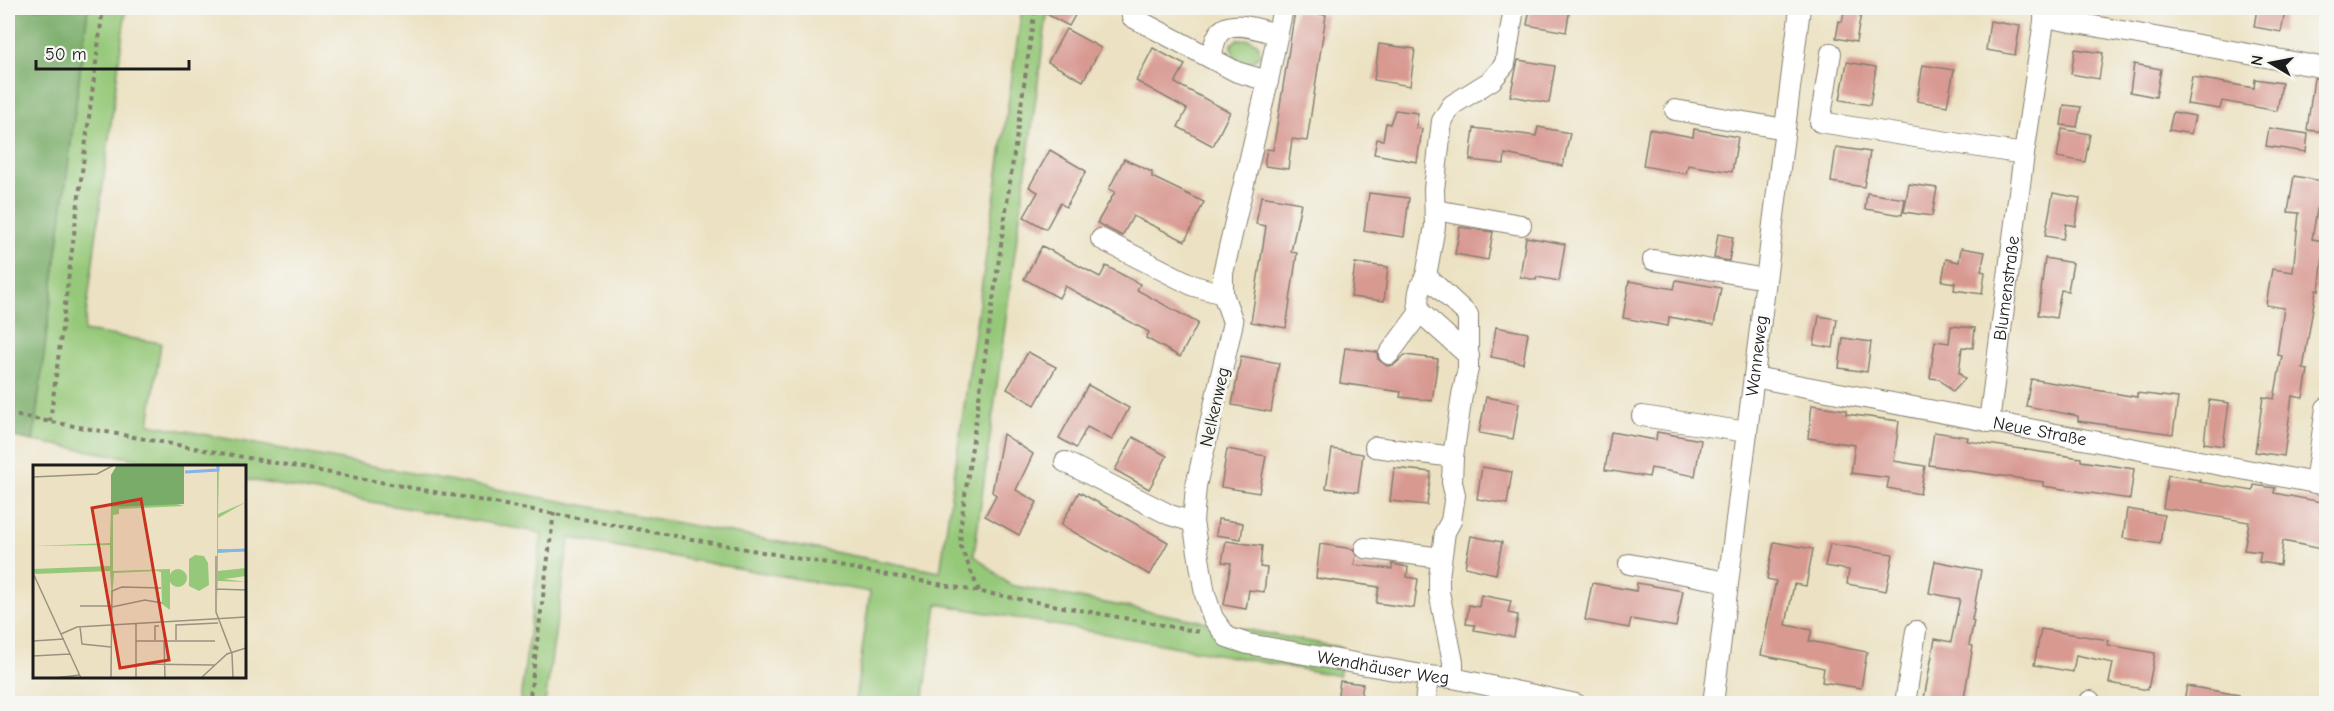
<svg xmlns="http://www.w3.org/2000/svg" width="2334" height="711" viewBox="0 0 2334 711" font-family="'Comic Neue',sans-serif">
  <rect width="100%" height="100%" fill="#f6f6f2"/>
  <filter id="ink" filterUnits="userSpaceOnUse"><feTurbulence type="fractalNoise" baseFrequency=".0167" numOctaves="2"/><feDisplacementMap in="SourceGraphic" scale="12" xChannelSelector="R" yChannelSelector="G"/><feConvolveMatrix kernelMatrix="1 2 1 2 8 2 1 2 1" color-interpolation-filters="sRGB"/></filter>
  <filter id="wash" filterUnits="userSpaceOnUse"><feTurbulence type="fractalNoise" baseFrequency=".008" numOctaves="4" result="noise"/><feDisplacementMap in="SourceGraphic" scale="24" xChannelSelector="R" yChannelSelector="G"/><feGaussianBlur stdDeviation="1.35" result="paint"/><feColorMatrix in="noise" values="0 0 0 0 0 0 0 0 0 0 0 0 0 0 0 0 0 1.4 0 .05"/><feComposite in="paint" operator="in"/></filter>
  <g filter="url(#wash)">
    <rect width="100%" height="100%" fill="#ece2c3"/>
    <g fill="#95c878" stroke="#58724a" stroke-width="1.5">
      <path d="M88,8H126L84,331L161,343L149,424L940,572L1022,8H1048L974,555L1010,585L1344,648L1339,676L937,604L923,703H855L870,592L569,538L545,703H520L542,533L245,479L244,466H175L33,441Z"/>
      <path d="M1249,39L1258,44L1260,54C1253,64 1245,64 1235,59L1231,45L1236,40Z"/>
    </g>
    <path fill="#78ac68" stroke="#4a6442" stroke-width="1.5" d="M8,8H88L33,441L8,436Z"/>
    <g id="blocks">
      <g fill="#d89991">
        <path d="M1035,8H1079L1069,26Z"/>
        <path d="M1530,8H1570L1566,32L1527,25Z"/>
        <path d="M1845,8H1862L1856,42L1836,38L1839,21L1842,22Z"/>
        <path d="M2257,8H2286L2281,32L2254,27Z"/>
        <path d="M1295,11L1326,15L1307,141L1292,139L1288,169L1265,166V159L1267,149L1273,150Z"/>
        <path d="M1990,21L2020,26L2015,55L1986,50Z"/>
        <path d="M1066,29L1101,48L1083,81L1048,62Z"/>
        <path d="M1379,44L1415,49L1410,86L1374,80Z"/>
        <path d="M1153,48L1185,65L1175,83L1230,112L1213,146L1178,127L1187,109L1136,81Z"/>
        <path d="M2075,49L2103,53L2099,79L2071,74Z"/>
        <path d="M1518,60L1555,66L1549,103L1510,96Z"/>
        <path d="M1847,62L1876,67L1870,105L1840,100Z"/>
        <path d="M2134,64L2161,69L2156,97L2130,92Z"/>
        <path d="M1923,65L1954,70L1947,106L1917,101Z"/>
        <path d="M2192,77L2254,88L2255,79L2282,83L2277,111L2222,101L2220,109L2187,104Z"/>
        <path d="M2314,78L2326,80V132L2307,130Z"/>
        <path d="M2064,105L2081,107L2077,127L2061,125Z"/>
        <path d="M1395,110L1418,113L1416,128L1422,129L1417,162L1374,154L1377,139L1383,140L1386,123L1390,124Z"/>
        <path d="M2173,112L2195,116L2191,134L2169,130Z"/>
        <path d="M1538,127L1570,133L1563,166L1505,154L1504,164L1470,160L1474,128L1536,136Z"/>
        <path d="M2269,128L2308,134L2306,152L2266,146Z"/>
        <path d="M1649,129L1693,137L1694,129L1738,137L1732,172L1688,165L1686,174L1643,166Z"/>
        <path d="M2062,129L2090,134L2085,162L2057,157Z"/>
        <path d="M1836,147L1870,152L1864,187L1831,182Z"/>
        <path d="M1050,150L1086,171L1066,207L1060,203L1046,229L1024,217L1038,192L1029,187Z"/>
        <path d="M1124,159L1152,172V177L1204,202L1185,241L1133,216L1122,236L1097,223L1115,192L1109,189Z"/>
        <path d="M2294,176L2322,181L2312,239L2325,241L2319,290H2316L2303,369L2308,370L2303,398L2292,396L2284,456L2255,452L2263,397L2274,399L2282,356L2277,355L2284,308L2266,305L2272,269L2293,272L2299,213L2288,212Z"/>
        <path d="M1909,184L1937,188L1932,216L1904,212Z"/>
        <path d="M1369,193L1409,198L1404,237L1364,231Z"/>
        <path d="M1867,193L1905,199L1902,215L1865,209Z"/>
        <path d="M2053,193L2080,198L2075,226L2066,224L2063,239L2045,236Z"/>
        <path d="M1261,196L1301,203L1291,252L1297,253L1286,328L1251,322L1266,226L1256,224Z"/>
        <path d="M1460,227L1493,232L1488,260L1455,254Z"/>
        <path d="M1718,234L1733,237L1729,261L1714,258Z"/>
        <path d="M1526,237L1565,244L1559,281L1537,277L1536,280L1520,277Z"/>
        <path d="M1042,246L1100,277L1106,266L1140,284L1137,290L1198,323L1180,357L1146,338L1149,332L1065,286L1059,298L1024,279Z"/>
        <path d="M1961,248L1985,252L1981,271L1985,272L1982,294L1954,290L1955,283L1942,281L1946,259L1959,262Z"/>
        <path d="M2045,258L2073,263L2068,291L2061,290L2056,318L2038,315Z"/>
        <path d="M1355,263L1388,267L1384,301L1351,297Z"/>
        <path d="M1676,280L1721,288L1714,325L1669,317L1668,326L1623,318L1629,281L1674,289Z"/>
        <path d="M1819,316L1837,319L1833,348L1814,345Z"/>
        <path d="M1951,326L1975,328L1973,348L1962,347L1959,373L1965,379L1953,392L1939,379L1930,378L1935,341L1949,343Z"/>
        <path d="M1496,327L1528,333L1523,363L1491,357Z"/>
        <path d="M1843,338L1871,342L1867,372L1839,368Z"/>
        <path d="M1345,348L1377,352L1378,359L1387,366L1394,365L1405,355L1438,359L1432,401L1400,397L1401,392L1340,383Z"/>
        <path d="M1028,352L1056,367L1035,405L1007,389Z"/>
        <path d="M1241,356L1279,363L1271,412L1232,405Z"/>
        <path d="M2031,379L2137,397V393L2178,398L2173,434L2078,421V416L2026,406Z"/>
        <path d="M1088,385L1129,408L1112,440L1087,427L1076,448L1059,438Z"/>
        <path d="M1486,397L1519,403L1513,439L1479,433Z"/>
        <path d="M2209,400L2229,403L2223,446L2204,443Z"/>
        <path d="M1812,405L1846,410V414L1899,421L1894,461L1925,466L1920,494L1887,488L1889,478L1851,473L1855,445L1808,438Z"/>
        <path d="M1611,432L1656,440L1657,432L1701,440L1695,476L1651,468L1649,477L1605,470Z"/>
        <path d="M1934,432L1968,437L1967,441L2081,458V461L2134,469L2130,499L2043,486V482L1929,465Z"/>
        <path d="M1003,434L1033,454L1016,490L1037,502L1019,535L985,516L996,495L992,492Z"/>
        <path d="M1133,437L1167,456L1149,489L1115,470Z"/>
        <path d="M1227,449L1266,456L1259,493L1221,487Z"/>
        <path d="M1332,449L1363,454L1358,492L1326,488Z"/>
        <path d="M1482,467L1512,472L1507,504L1477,499Z"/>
        <path d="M1394,468L1431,472L1427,505L1390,501Z"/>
        <path d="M2168,475L2200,480L2199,482L2253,491L2254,485L2275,488L2274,493L2322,502L2320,511L2326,512V550L2283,541L2280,565L2259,562L2261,552L2244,550L2249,522L2163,508Z"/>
        <path d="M1079,492L1168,542L1150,575L1061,525Z"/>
        <path d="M2127,509L2164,515L2160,544L2123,538Z"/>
        <path d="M1218,519L1243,523L1241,539L1216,535Z"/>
        <path d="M1471,536L1502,542L1496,574L1465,567Z"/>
        <path d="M1226,541L1262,546L1260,567L1267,568L1264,592L1249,590L1246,609L1224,605L1231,563L1222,562Z"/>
        <path d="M1774,542L1813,549L1806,586L1794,584L1786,625L1812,630L1809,641L1867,652L1861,688L1822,682L1824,668L1761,655L1776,581L1767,579Z"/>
        <path d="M1320,544L1353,549L1356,555L1354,565L1392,569V564L1408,567L1407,577L1418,579L1414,608L1376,603L1379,587L1316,578Z"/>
        <path d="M1830,544L1893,554L1886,591L1847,584L1849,570L1825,566Z"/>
        <path d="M1935,561L1981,570L1972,620L1974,621L1969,645L1973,646L1963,704H1923L1935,639L1951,642L1960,599L1929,593Z"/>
        <path d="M1592,583L1636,591L1637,583L1683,591L1676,627L1631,619L1629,628L1585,620Z"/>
        <path d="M1481,595L1511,601L1508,613L1518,615L1514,637L1474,630L1475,625L1466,624L1469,605L1479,607Z"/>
        <path d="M2041,629L2109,640L2108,645L2155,653L2148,690L2109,683L2113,663L2076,655L2073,672L2034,665Z"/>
        <path d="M1340,681L1363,684L1360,704L1337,701Z"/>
        <path d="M2187,686L2239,695V704H2183Z"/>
      </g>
    </g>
  </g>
  <g filter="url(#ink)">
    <use href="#blocks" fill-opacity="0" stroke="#847f70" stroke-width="1.5"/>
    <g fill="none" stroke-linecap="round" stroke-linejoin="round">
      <defs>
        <g id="minor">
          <path id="s1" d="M1283,8L1268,81L1223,273V294L1233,322L1196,486L1193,522L1205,594L1213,618L1227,637L1248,644L1428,676L1453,678L1576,704"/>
          <path d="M1132,17L1237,72L1268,81"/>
          <path d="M2044,17L2326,68"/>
          <path d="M1831,53L1820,122L2024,154"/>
          <path d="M1211,58C1213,51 1214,41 1218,35C1228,17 1261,30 1276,34"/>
          <path d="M1675,110L1785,129"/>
          <path d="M1435,210L1521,225"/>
          <path d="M1101,239L1194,286L1223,294"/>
          <path d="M1653,260L1766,279"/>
          <path d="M1426,276C1418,288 1416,299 1420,312L1469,356"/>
          <path d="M1389,354L1420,312"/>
          <path id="s2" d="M1754,377L2326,485"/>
          <path d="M1642,416L1747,432"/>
          <path id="s3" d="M1989,422L2024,154L2046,8"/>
          <path d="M1375,447L1453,457"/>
          <path d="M1065,462L1170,515L1193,522"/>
          <path d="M2315,483L2326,408"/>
          <path d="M1365,548L1441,558"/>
          <path d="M1629,564L1728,582"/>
          <path d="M1453,678V662L1439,592V577L1445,532L1451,521L1455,495L1452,482L1453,457L1462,395L1468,369V315L1426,276L1435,226L1434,189L1442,121L1452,105L1492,80L1505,64L1514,8"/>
          <path d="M2090,701L2091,704"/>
          <path d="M1425,704L1428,676"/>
          <path id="s4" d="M1713,704L1800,8"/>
          <path d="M1905,704L1916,631"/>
        </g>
      </defs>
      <use href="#minor" stroke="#847f70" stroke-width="22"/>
      <g stroke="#847f70" stroke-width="4" stroke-dasharray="4.5 4.5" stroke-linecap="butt">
        <path d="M8,414L1200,632"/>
        <path d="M50,422L103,8"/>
        <path d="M979,591L961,547L960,530L1035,8"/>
        <path d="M529,704L554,512"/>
      </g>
      <use href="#minor" stroke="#fff" stroke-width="20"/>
    </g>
  </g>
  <g text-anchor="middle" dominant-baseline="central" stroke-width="6" stroke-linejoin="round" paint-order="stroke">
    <g font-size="18" fill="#1c1c1c" stroke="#f6f6f2">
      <text stroke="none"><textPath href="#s3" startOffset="135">Blumenstraße</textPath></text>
      <text stroke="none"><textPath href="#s4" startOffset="351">Wanneweg</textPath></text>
      <text transform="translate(1215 407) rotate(-77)">Nelkenweg</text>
      <text stroke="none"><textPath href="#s2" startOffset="291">Neue Straße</textPath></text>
      <text stroke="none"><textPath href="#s1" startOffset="808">Wendhäuser Weg</textPath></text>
    </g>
  </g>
  <g transform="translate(33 465)">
    <rect width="213" height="213" fill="#ece2c3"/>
    <path d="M186,0L185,49L213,37L185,53V84L213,86L185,88V106L213,103V111L191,114L213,117L185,116L184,133V6L151,8L184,4ZM136,37L151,41L86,44V49L80,50V106L137,104V145L129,139L128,107L124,106L81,108L79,135L77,106L2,109L0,104L77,101V80L0,81L77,78L78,42ZM162,90L171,91L175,98L176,120L166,126L156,121V94ZM136 113a9 9 0 1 1 18 0a9 9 0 1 1-18 0Z" fill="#95c878"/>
    <path d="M84,0H151V39L78,42V10Z" fill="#78ac68"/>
    <path fill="none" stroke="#82b4ee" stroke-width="3" d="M152,7L185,5V0M185,86L213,85"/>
    <path fill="none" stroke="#999380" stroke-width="1.5" d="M0,12L64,9L81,0M183,91V147L199,189L200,213M0,108L48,213M183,124L213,125M47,141H79M79,142L112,135L129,138M47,162L49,179L78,182M28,169L44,162L213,152M122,175V161H126M131,175L132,213M143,175V160L185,158M0,176L31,174M103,176H182M0,191L37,189M103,199L182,200M21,213L47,210M78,213L79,126L89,122L128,123M103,213V159M168,213L194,189L213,183"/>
    <path fill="#c8321e" fill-opacity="0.15" stroke="#c8321e" stroke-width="3" d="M108,34L136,195L87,203L59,43Z"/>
    <rect width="213" height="213" fill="none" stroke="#1c1c1c" stroke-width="3"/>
  </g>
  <rect width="2334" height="711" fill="none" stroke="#f6f6f2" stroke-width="30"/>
  <g transform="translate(2271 63) rotate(280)" stroke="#f6f6f2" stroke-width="4.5" paint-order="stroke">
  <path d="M0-4.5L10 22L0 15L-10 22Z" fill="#1c1c1c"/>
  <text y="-9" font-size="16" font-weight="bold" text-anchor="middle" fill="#1c1c1c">N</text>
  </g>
  <path d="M36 60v9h153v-9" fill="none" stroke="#1c1c1c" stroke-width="3"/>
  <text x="45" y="60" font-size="18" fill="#1c1c1c" stroke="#f6f6f2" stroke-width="4.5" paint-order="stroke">50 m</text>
</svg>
